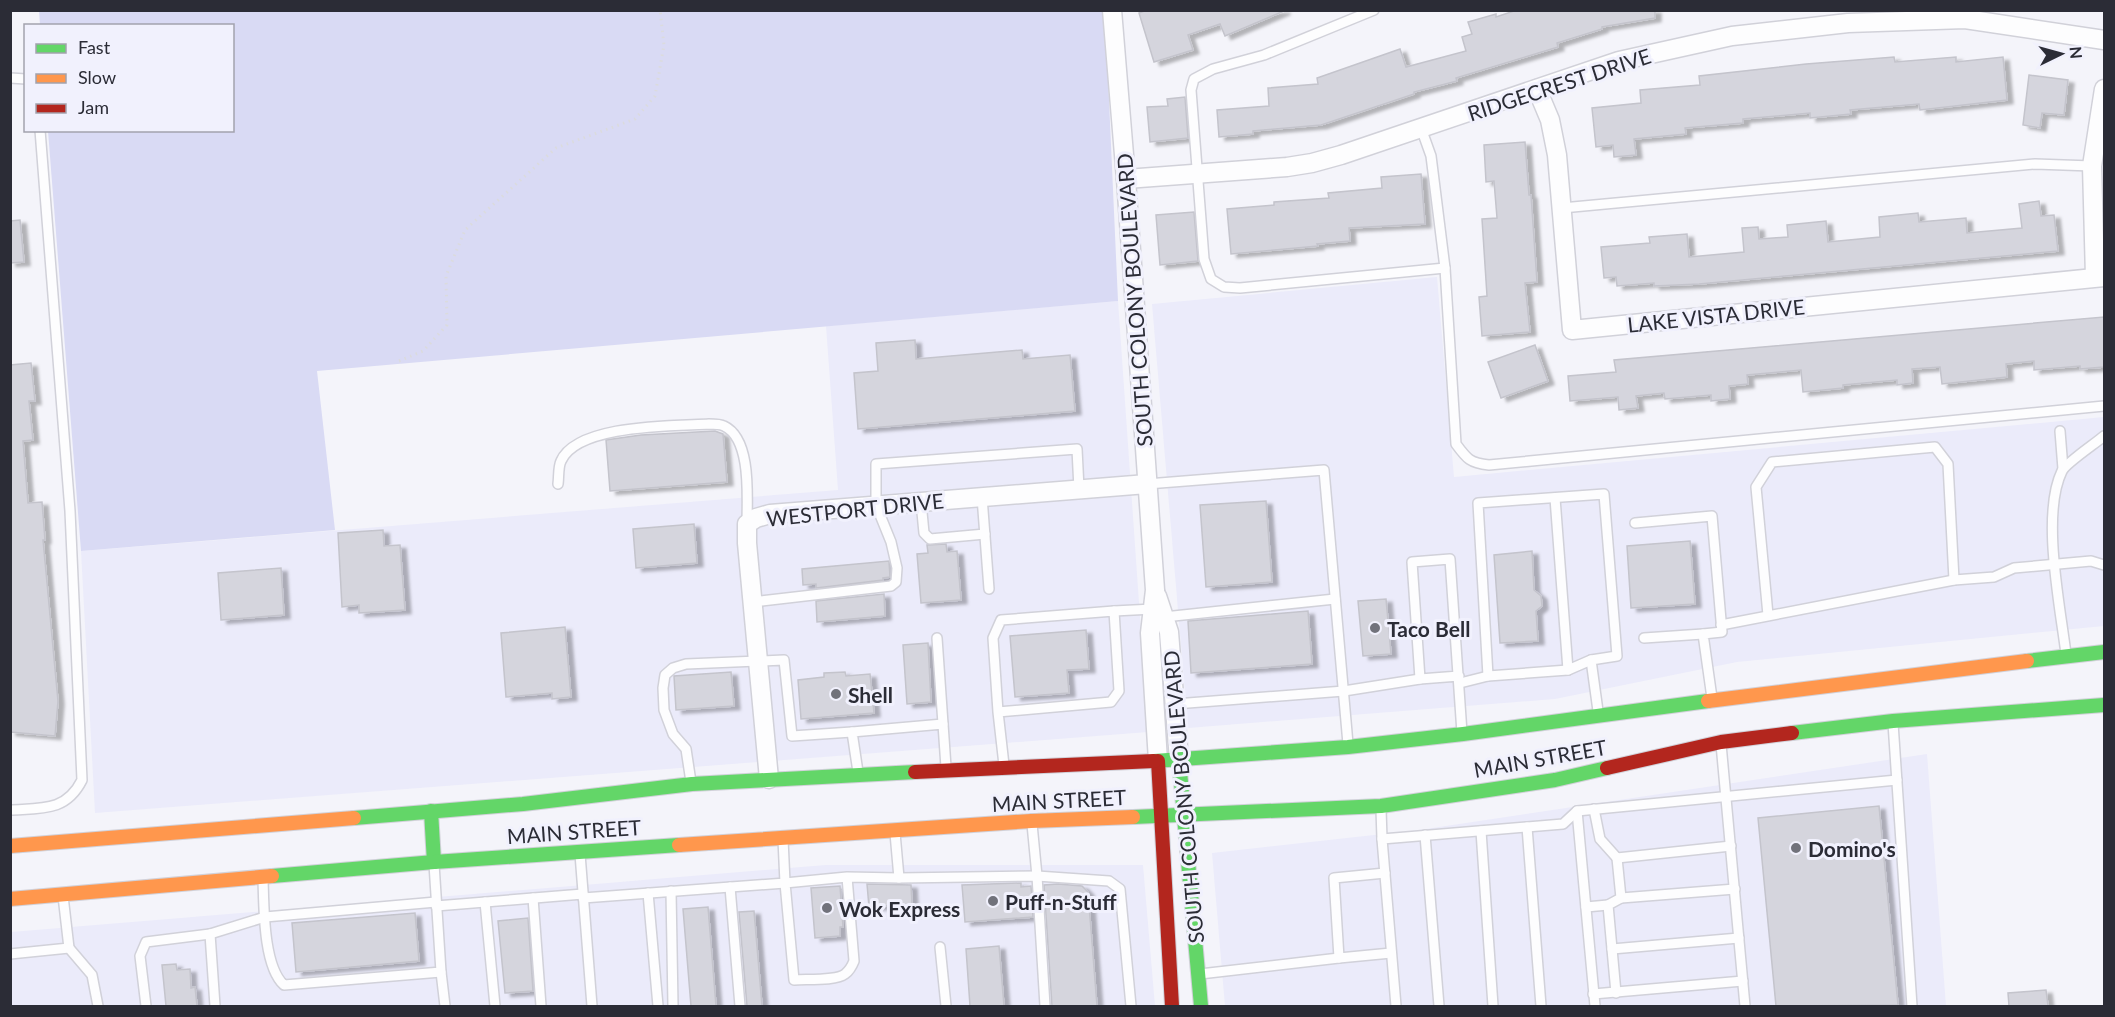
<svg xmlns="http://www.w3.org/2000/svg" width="2115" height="1017" viewBox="0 0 2115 1017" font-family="Lato,sans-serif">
  <defs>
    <filter id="shadow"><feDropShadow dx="6" dy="3.5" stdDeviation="1.5" flood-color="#0004"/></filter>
  </defs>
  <rect width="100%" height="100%" fill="#f4f4fa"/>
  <g fill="#ebebfa">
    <path d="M1437,277L1454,477L2104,417V626L1737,662L1555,699L1188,728L1152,304Z"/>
    <path d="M1118,301L1148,732L95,813L81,551L838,490L826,326Z"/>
    <path d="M1927,754L1946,1006H1225L1212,853L1419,830Z"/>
    <path d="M826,865H1143L1155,1006H11V932Z"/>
  </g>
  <path fill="#d9daf4" d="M39,11H1105L1118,301L317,371L335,530L81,551L48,131L232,130V26L40,25Z"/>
  <g fill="#d5d5dd" stroke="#c4c4cc" stroke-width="1.5" filter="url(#shadow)">
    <path d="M1147,10H1284V11L1225,36L1220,24L1188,35L1193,50L1154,62L1139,13Z"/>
    <path d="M1517,10H1655V18L1602,27V29L1557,43L1558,47L1456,78L1457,81L1414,92V94L1321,125L1253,131V134L1219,137L1217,110L1269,106L1268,88L1318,84L1317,78L1400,49L1406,67L1466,51L1462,37L1472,34L1468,22L1496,14V17Z"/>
    <path d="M1894,57L1895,62L1956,57V62L2003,57L2007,100L1920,110L1919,104L1850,110L1851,114L1810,118V113L1743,119V123L1685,128L1686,134L1634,139L1636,155L1614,157L1613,145L1596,147L1592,108L1641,103L1640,90L1700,85L1699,76L1806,64Z"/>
    <path d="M2029,75L2068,80L2064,115L2042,113L2040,128L2023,125Z"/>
    <path d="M1185,97L1188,138L1150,142L1147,107L1168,106L1167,99Z"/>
    <path d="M1525,142L1529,195H1531L1537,282L1525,283L1530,332L1482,336L1479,297L1487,296L1482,219L1497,218L1494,181L1486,182L1484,145Z"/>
    <path d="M1421,174L1425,224L1349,228L1350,241L1317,244L1318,246L1231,254L1227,209L1274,205V202L1329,198L1328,193L1382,188L1381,177Z"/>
    <path d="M2039,201L2041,216L2054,215L2058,251L1699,284L1654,286V283L1617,286L1616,277L1604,278L1601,247L1650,243L1649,237L1687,234L1689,257L1744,252L1742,228L1758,227L1759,239L1788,237L1787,225L1826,221L1828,242L1880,237L1879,217L1918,213L1919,222L1966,218L1967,233L2022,228L2019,204Z"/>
    <path d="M1194,212L1198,261L1160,265L1156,215Z"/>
    <path d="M20,220L24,262L10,263V221Z"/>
    <path d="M2104,317V367L2080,369V366L2034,370V361L2006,364L2007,377L1942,384L1940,367L1912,369L1913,383L1897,385V380L1843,385V388L1803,392L1801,370L1747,375L1748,384L1729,386L1730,399L1711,401V395L1665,399L1664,393L1636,396L1638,408L1619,410L1618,397L1570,401L1568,376L1616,372L1614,360Z"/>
    <path d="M915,340L916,359L1022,350L1023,359L1070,355L1075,411L858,429L854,373L878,371L876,343Z"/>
    <path d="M1535,345L1548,381L1501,398L1488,362Z"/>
    <path d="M31,363L35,401H29L33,440L23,441L28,503L42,502L45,540H43L58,701L55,736L10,732V365Z"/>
    <path d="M715,431L723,434L727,482L610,491L606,440L641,435Z"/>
    <path d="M1266,501L1272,582L1206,587L1200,505Z"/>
    <path d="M694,524L697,563L636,568L633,529Z"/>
    <path d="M383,530L384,546L400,545L405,610L359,613V605L342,607L338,533Z"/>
    <path d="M1690,541L1695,604L1631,608L1627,546Z"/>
    <path d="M946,544L947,552L957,551L961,600L921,603L917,554L928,553L927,545Z"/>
    <path d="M1532,551L1534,590L1541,596L1542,606L1536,611L1538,641L1500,643L1494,555Z"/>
    <path d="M889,561L890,577L883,578V580L816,588V584L803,585L802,569Z"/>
    <path d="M281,568L284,615L221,620L218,573Z"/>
    <path d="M884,594L885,616L817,622L816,601Z"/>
    <path d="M1386,599L1391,654L1363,656L1358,601Z"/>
    <path d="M1308,611L1312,664L1191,673L1188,621Z"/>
    <path d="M565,627L571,697L552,699V693L506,697L501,633Z"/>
    <path d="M1086,630L1089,669L1067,670L1069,693L1015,697L1010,636Z"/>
    <path d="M928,643L931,702L907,704L903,645Z"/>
    <path d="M731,672L734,706L676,710L674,676Z"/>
    <path d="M845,672L846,676L870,674L874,713L801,719L798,680L824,677V673Z"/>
    <path d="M1879,806L1898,1005L1776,1006L1758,818Z"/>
    <path d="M1021,883V887L1031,886L1033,917L965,922L962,885Z"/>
    <path d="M867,884L911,885L912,904L869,907Z"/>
    <path d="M1058,884L1082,886L1088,892L1097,1006H1052L1044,885Z"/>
    <path d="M840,886L843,927H840V936L815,938L811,888Z"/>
    <path d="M708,907L716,1006H691L683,909Z"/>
    <path d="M754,911L762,1006H747L739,912Z"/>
    <path d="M415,913L419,961L296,972L292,923Z"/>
    <path d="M528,918L533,991L505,993L498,921Z"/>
    <path d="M999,946L1004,1006H970L966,949Z"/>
    <path d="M176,964L177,970L190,969L191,988L195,987L197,1006H166L162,965Z"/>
    <path d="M2046,990L2048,1006H2009L2008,993Z"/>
  </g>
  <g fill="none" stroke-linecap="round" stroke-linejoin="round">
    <defs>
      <g id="lane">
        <path d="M1374,10L1264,55L1213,69L1194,79L1191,90L1204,259L1211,279L1224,287L1240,288L1445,268"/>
        <path d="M10,78L26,79"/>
        <path d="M1421,128L1431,156L1445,268L1456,444C1467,459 1470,463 1489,465L2104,406"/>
        <path d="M1562,208L2035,164L2092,166"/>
        <path d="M2060,431L2063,469"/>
        <path d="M558,484C559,477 558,467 561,461C577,424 674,426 709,424C714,424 720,424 724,426C752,439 747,498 747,524"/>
        <path d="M1147,484L1324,470L1348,744"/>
        <path d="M1604,494L1617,656L1591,660L1568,670L1488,676L1478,503Z"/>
        <path d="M982,497L989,589"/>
        <path d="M1555,498L1568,670"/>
        <path d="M921,502L924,533L930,539L985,534"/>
        <path d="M1635,523L1712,516L1722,632L1703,634L1712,698"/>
        <path d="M752,602L891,586L896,582L897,568L891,542L876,505V464L1077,449L1079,489"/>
        <path d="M1114,611L1153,609"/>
        <path d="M1768,615L1756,487L1772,462L1935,447L1948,464L1954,580"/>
        <path d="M1164,617L1335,599"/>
        <path d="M1721,625L1954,580L1994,577L2014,568L2091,561L2104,565"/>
        <path d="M937,638L943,724"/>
        <path d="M1644,638L1703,634"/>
        <path d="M2066,654C2060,605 2041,514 2062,471C2066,463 2096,443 2104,436"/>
        <path d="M1591,660L1598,711"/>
        <path d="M1459,676L1420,679L1412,562L1450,559L1462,733"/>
        <path d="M1460,683L1488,676"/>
        <path d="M1175,704L1344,691L1420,679"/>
        <path d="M998,712L993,638L1001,620L1114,611L1119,691L1111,702L998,712L1004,765"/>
        <path d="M1893,723L1912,1006"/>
        <path d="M1721,744L1745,1006"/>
        <path d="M858,772L852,732L943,724L946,767"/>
        <path d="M691,782L686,749L673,734L664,710L663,688L665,675L673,668L686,664L784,660L792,736L852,732"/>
        <path d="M1381,809L1382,839"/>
        <path d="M1594,809L1600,839L1617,858L1731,846"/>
        <path d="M10,810C41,808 66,812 82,780L70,511L40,130"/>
        <path d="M1577,811L1595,1006"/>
        <path d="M1032,824L1037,876L1045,1006"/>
        <path d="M1527,827L1541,1006"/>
        <path d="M1481,831L1493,1006"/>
        <path d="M895,833L899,878L1037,876L1109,881L1120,889L1131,1006"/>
        <path d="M1425,835L1439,1006"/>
        <path d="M580,854L592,1006"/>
        <path d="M847,877L854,961C852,966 849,971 845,974C836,981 807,979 794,980L785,883L847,877L899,878"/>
        <path d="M263,879C264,906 263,966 284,985L441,972L434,864"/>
        <path d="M730,887L740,1006"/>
        <path d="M671,891L673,1006"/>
        <path d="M648,893L658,1006"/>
        <path d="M533,898L541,1006"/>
        <path d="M583,898L785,883L783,839"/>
        <path d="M1621,898L1735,889"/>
        <path d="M485,902L495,1006"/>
        <path d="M436,906L583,894"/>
        <path d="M1586,907L1608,905"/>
        <path d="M210,934L215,1006"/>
        <path d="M940,947L946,1006"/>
        <path d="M69,948L92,975L98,1006"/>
        <path d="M1612,949L1739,938"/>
        <path d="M10,954L69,948L63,896"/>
        <path d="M1339,958L1391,953"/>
        <path d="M441,972L445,1006"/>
        <path d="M1200,974L1339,958L1334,878L1385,873"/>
        <path d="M1616,993L1608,905L1621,898L1617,858"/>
        <path d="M1593,994L1743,981"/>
        <path d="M146,1006L140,956L146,942L210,934L265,917L436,902"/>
        <path d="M1396,1006L1382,839L1563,824L1577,811L1897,780"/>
      </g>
      <g id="street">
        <path d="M1112,10L1126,179L1155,590L1150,633L1158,761"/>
        <path d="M1537,89L1550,120L1557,155L1572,330L2104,277"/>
        <path d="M1126,179L1287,167L1312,163L1341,155L1619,61L1732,36L1848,23L1965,19L2104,40"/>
        <path d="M2095,277L2092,166L2104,89"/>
        <path d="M1157,596L1169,632L1179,760"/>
        <path d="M769,779L747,543V524L756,518L770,514L1147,484"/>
      </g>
      <g id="fast">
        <path d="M2027,661L2104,652"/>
        <path d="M1792,733L1893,721L2104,705"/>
        <path d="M1179,760L1201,1006"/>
        <path d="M1154,761L1348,747L1463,734L1708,701"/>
        <path d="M431,811L434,862"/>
        <path d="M1133,817L1381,806L1555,780L1607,768"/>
        <path d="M354,818L523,804L692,784L915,772"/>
        <path d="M272,876L434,862L679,845"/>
      </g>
      <g id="slow">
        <path d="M1708,701L2027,661"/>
        <path d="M679,845L1031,821L1133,817"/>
        <path d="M10,846L354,818"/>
        <path d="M10,899L272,876"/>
      </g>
      <g id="jam">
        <path d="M1158,761L1172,1006"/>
        <path d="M1607,768L1721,742L1792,733"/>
        <path d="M915,772L1154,761"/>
      </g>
    </defs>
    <use href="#lane" stroke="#d1d1d9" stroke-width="12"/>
    <use href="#street" stroke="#d1d1d9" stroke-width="21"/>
    <use href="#fast" stroke="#d1d1d9" stroke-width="16"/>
    <use href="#slow" stroke="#d1d1d9" stroke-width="16"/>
    <use href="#jam" stroke="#d1d1d9" stroke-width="16"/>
    <path stroke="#dbdbdd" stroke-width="3" stroke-dasharray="1.5 4.5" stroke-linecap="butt" d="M399,361L423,351L447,325L446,276L465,230L556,148L635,119L655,96L664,45L660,10"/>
    <use href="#lane" stroke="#fdfdfe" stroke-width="9"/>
    <use href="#street" stroke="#fdfdfe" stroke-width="18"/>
    <use href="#fast" stroke="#63d668" stroke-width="14"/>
    <use href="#slow" stroke="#ff974d" stroke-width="14"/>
    <use href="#jam" stroke="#b3261e" stroke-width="14"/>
  </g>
  <g fill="#71727b" stroke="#f1f1fd" stroke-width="2">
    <circle cx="1375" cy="628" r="6"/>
    <circle cx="836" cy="694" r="6"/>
    <circle cx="1796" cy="848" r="6"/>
    <circle cx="993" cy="901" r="6"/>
    <circle cx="827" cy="908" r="6"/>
  </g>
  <g text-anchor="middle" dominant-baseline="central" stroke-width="6" stroke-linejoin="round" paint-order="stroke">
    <g font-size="21" fill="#2b2c36" stroke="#f1f1fd">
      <text transform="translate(1559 84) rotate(-18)">RIDGECREST DRIVE</text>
      <text transform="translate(1134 300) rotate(-94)">SOUTH COLONY BOULEVARD</text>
      <text transform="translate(1716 315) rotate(-6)">LAKE VISTA DRIVE</text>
      <text transform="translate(855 509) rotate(-6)">WESTPORT DRIVE</text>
      <text transform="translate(1540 758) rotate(-10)">MAIN STREET</text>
      <text transform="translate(1183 797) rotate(-95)">SOUTH COLONY BOULEVARD</text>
      <text transform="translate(1059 800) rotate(-3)">MAIN STREET</text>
      <text transform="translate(574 831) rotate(-4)">MAIN STREET</text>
    </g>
    <g font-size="21" font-weight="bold" fill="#2b2c36" stroke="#f1f1fd" text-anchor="start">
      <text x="1387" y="628">Taco Bell</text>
      <text x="848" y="694">Shell</text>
      <text x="1808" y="848">Domino's</text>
      <text x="1005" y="901">Puff-n-Stuff</text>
      <text x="839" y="908">Wok Express</text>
    </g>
  </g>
  <rect width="2115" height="1017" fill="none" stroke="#2b2c36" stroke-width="24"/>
  <rect x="24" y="24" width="210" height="108" fill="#f1f1fd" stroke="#a2a2ad" stroke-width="1.5"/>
  <rect x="36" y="44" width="30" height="9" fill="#63d668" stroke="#a2a2ad" stroke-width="1.5"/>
  <text x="78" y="54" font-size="18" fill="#2b2c36">Fast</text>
  <rect x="36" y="74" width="30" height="9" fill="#ff974d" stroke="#a2a2ad" stroke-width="1.5"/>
  <text x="78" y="84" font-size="18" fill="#2b2c36">Slow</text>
  <rect x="36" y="104" width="30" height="9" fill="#b3261e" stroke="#a2a2ad" stroke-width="1.5"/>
  <text x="78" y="114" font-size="18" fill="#2b2c36">Jam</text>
  <g transform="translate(2061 54) rotate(85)" stroke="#f1f1fd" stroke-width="4.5" paint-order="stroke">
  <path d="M0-4.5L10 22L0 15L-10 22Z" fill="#2b2c36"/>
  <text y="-9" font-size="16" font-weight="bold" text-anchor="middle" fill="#2b2c36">N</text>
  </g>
</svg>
